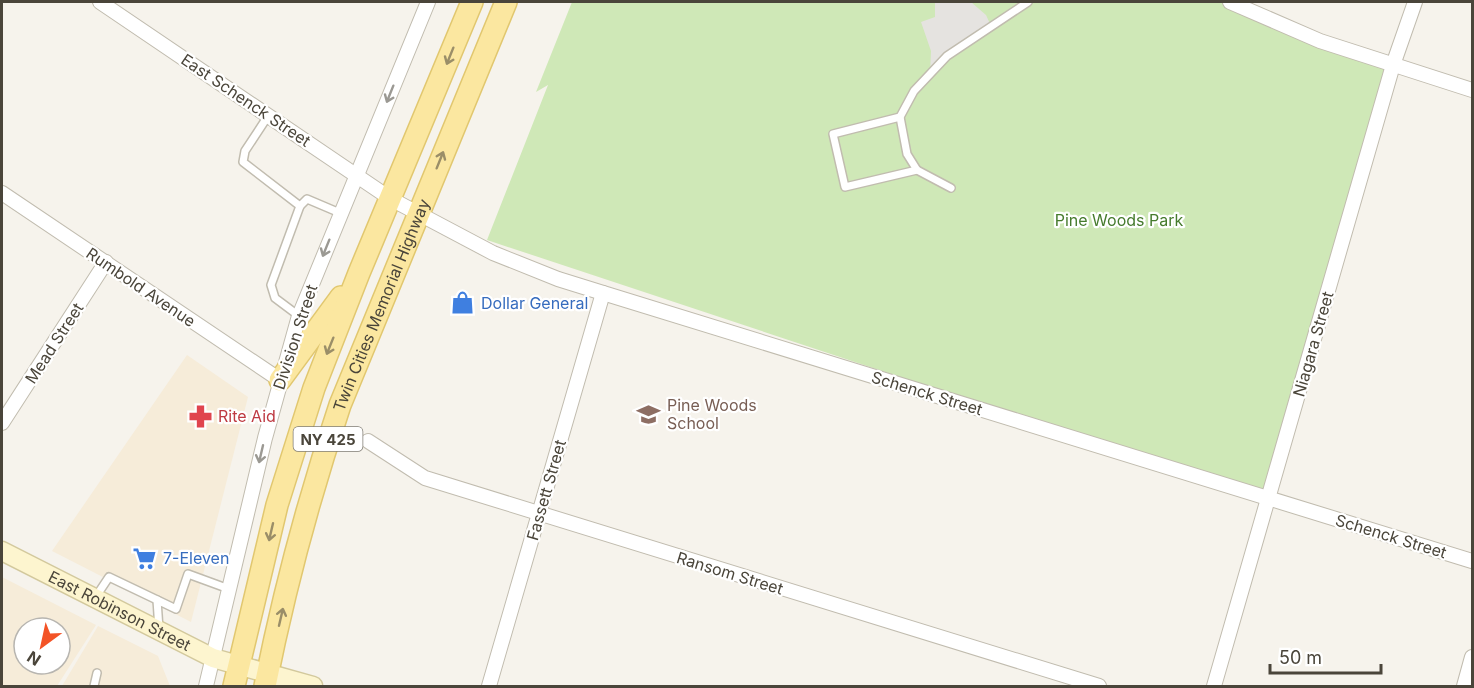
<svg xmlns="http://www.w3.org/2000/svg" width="1474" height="688" viewBox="0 0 1474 688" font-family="Inter,sans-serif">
  <rect width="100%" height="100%" fill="#f6f3ec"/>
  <g fill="#f6ecd9" fill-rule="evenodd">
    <path d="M187,355L248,397L191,622L52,551Z"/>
    <path d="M2,577L96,625L57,686H2ZM24,628H60V664H24Z"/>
    <path d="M98,626L158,656L170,686H62Z"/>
  </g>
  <path fill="#cfe8b7" d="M572,2H1230L1393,65L1268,499L487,240L548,85L536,92Z"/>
  <path fill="#e5e3e0" d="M935,2H971L986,15L991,26L947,56L930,74L931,51L921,22L935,17Z"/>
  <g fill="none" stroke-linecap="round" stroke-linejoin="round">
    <defs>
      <g id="lane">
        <path d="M268,116L245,151L243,162L300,206"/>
        <path d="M900,117L833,134L845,187L917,170"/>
        <path d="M951,188L917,170L907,154L900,117L914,91L947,56L1028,2"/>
        <path d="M299,316L275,298L271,285L300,206L307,199L340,213"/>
        <path d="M95,598L109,577L176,609L188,574L229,589"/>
        <path d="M157,600L159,629"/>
        <path d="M94,686L97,673"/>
      </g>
      <g id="street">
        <path d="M100,2L391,199L493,253L558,279L603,293L1472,561"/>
        <path d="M1230,2L1320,41L1472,90"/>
        <path d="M2,193L280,380"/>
        <path d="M2,423L106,262"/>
        <path d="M368,441L425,478L1099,686"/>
        <path d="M206,686L265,438L299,316L428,2"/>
        <path d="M489,686L603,293"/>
        <path d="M1214,686L1393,65L1415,2"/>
        <path d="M1464,686L1472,657"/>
      </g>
      <g id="secondary">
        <path id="s1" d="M2,551L213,658L313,686"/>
      </g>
      <g id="primary">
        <path d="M280,380L341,297"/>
        <path d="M234,686L277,505L314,388L359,273L472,2"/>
        <path id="s2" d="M265,686C284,591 309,497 340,405L506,2"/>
      </g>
    </defs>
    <use href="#lane" stroke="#c1bcaf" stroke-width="10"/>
    <use href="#street" stroke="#c1bcaf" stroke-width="16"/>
    <use href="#secondary" stroke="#d3c99d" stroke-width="21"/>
    <use href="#primary" stroke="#e1c76f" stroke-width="24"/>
    <use href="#lane" stroke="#fff" stroke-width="7"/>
    <use href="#street" stroke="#fff" stroke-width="14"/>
    <use href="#secondary" stroke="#fdf5cf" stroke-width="18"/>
    <use href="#primary" stroke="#fbe7a0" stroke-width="21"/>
  </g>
  <defs><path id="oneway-shaft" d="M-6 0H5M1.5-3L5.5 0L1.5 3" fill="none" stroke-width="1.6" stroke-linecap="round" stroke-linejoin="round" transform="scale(1.5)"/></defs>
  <g stroke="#9a8e68">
    <use href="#oneway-shaft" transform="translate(450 56) rotate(112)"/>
    <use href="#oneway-shaft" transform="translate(440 160) rotate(-68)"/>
    <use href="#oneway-shaft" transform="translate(330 346) rotate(112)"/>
    <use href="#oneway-shaft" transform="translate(271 532) rotate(103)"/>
    <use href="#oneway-shaft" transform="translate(281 617) rotate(-77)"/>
  </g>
  <g stroke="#9b9993">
    <use href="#oneway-shaft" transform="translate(390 94) rotate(112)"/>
    <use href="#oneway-shaft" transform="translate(326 248) rotate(112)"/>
    <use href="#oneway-shaft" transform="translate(261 454) rotate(103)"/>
  </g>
  <defs>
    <symbol id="shop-bare" viewBox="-9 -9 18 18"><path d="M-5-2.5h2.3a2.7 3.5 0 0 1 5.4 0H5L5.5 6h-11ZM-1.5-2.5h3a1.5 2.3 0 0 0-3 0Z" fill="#3f7fe0" stroke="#fff" stroke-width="2.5" paint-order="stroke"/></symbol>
    <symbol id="school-bare" viewBox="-9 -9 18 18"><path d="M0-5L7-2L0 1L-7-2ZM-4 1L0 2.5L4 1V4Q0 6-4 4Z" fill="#8d6e63" stroke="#fff" stroke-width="2.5" paint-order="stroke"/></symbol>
    <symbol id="pharmacy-bare" viewBox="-9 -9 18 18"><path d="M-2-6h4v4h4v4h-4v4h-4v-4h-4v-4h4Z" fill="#e0444e" stroke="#fff" stroke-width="2.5" paint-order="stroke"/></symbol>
    <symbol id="supermarket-bare" viewBox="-9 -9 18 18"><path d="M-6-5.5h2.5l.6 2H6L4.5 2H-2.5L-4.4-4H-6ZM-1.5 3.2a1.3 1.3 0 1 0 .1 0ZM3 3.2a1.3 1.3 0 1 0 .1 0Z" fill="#3f7fe0" stroke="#fff" stroke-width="2.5" paint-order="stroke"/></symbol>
  </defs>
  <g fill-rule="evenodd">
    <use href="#shop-bare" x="446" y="286" width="33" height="33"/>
    <use href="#school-bare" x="632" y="398" width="33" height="33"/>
    <use href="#pharmacy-bare" x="184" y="400" width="33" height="33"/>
    <use href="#supermarket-bare" x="128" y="542" width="33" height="33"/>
  </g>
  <g text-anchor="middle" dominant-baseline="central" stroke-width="4.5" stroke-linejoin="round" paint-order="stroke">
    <rect fill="#fff" stroke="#807d75" stroke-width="1.5" x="293.5" y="427" width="69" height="24" rx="4.5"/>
    <g font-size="15" font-weight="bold" fill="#4a453a">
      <text x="328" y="439">NY 425</text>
    </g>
    <g font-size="16" fill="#4a453a" stroke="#fff">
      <text transform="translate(246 100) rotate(34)">East Schenck Street</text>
      <text transform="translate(141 287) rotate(34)">Rumbold Avenue</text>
      <text stroke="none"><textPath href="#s2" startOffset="399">Twin Cities Memorial Highway</textPath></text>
      <text transform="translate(295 337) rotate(-72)">Division Street</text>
      <text transform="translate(54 343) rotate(-57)">Mead Street</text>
      <text transform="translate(1313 344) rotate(-74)">Niagara Street</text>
      <text transform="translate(927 393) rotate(17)">Schenck Street</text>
      <text transform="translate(546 490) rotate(-74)">Fassett Street</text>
      <text transform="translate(1391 536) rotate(17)">Schenck Street</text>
      <text transform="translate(730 573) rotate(17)">Ransom Street</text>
      <text stroke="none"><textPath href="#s1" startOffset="132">East Robinson Street</textPath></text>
    </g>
    <g font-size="16" fill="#467b2d" stroke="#fff">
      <text x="1119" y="220">Pine Woods Park</text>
    </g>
    <g font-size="16" fill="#366cbe" stroke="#fff" text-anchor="start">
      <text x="481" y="303">Dollar General</text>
      <text x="163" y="558">7-Eleven</text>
    </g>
    <g font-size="16" fill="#785e54" stroke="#fff" text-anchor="start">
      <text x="667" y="405">Pine Woods<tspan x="667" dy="18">School</tspan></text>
    </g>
    <g font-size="16" fill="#be3a42" stroke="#fff" text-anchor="start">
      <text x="218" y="416">Rite Aid</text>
    </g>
  </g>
  <rect width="1474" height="688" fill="none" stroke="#4a453a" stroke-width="6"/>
  <g transform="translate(42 646) rotate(213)"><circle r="28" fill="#ffffff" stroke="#b7b5b0" stroke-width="1.5"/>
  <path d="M0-4.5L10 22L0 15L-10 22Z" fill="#f35326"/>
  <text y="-9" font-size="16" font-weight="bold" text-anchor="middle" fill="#4a453a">N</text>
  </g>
  <path d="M1270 664v9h111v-9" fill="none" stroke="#4a453a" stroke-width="3"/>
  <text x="1279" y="664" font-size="18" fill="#4a453a" stroke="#ffffff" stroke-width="4.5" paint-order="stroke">50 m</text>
</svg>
